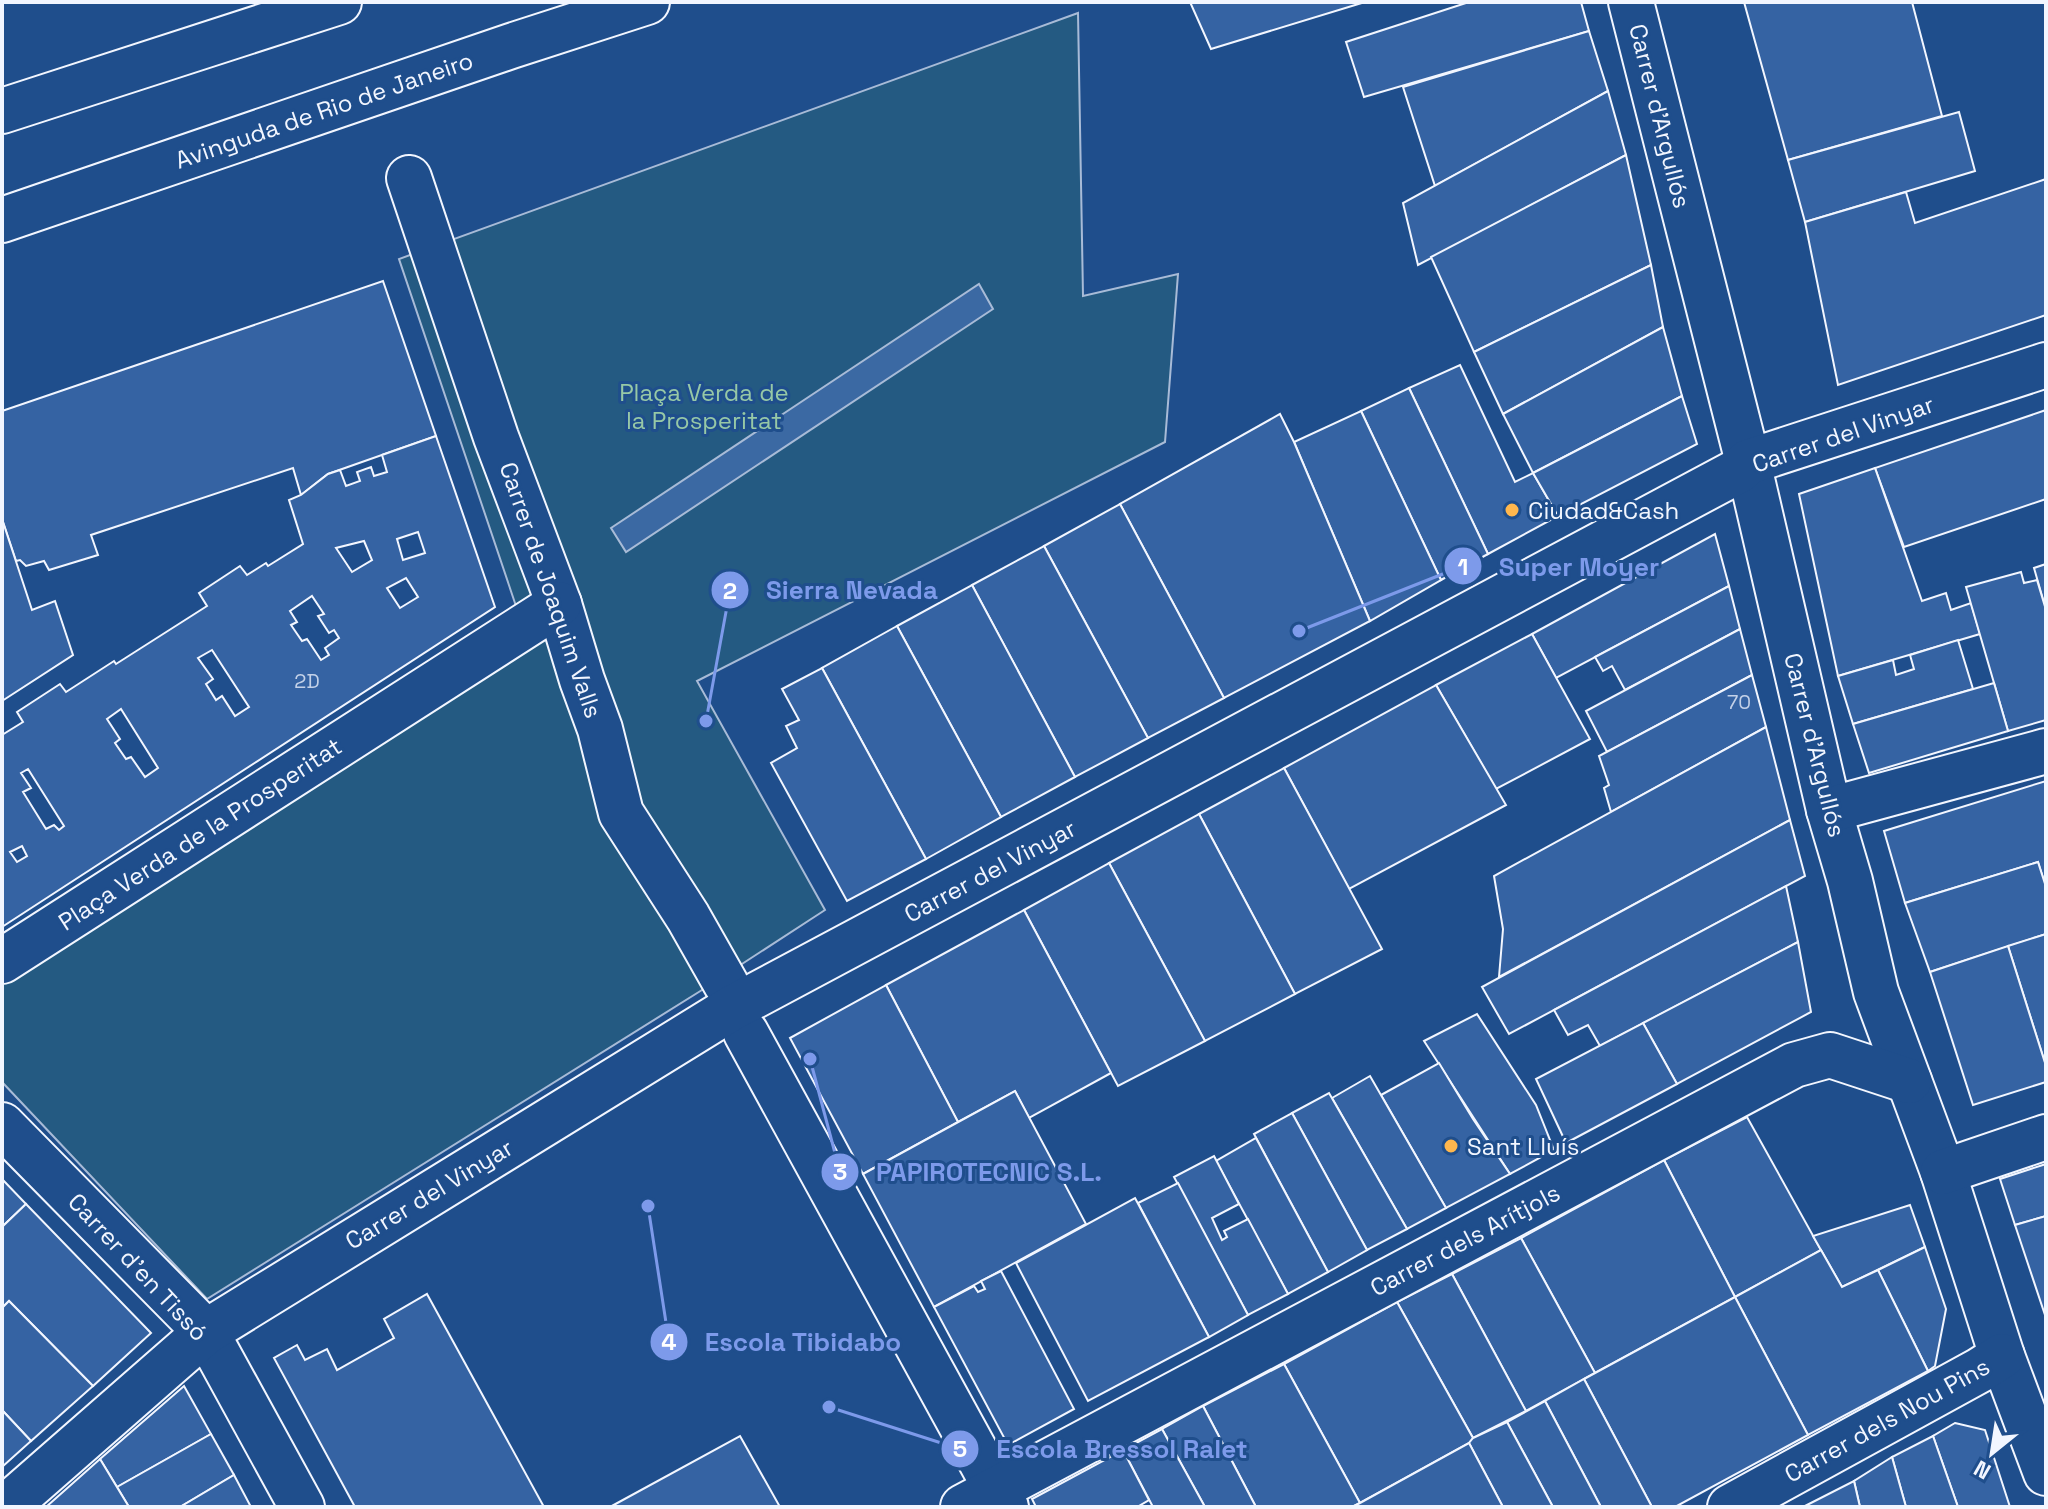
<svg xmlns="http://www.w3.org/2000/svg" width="2048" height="1509" viewBox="0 0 2048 1509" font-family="'Space Grotesk',sans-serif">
  <rect width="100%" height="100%" fill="#1f4e8c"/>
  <path fill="#245a82" stroke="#a8bbd7" stroke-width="2" d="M1078,13L1083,296L1178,274L1165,442L697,681L825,910L702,990L207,1299L2,1082V946L517,609L399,259Z"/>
  <path fill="#3b69a3" stroke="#a8bbd7" stroke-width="2" d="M979,284L993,309L626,552L611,528Z"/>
  <g fill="#3563a3" stroke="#f2f6ff" stroke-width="2" fill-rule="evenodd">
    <path d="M1190,2H1365L1211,49Z"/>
    <path d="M1469,2H1581L1589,31L1364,97L1346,42Z"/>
    <path d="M1744,2H1912L1942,116L1788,160Z"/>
    <path d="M1589,31L1608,91L1435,186L1403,87Z"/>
    <path d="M1608,91L1626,155L1418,265L1403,203Z"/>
    <path d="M1959,112L1975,171L1805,222L1788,160Z"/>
    <path d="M1626,155L1651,265L1474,352L1431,257Z"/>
    <path d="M2046,179V315L1838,385L1805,222L1906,192L1915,223Z"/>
    <path d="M1651,265L1663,327L1503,414L1474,352Z"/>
    <path d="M383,281L436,436L328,474L301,495L293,468L91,535L98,555L49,570L44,561L26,566L20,560L16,561L2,519V411Z"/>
    <path d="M1663,327L1682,396L1533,473L1503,414Z"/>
    <path d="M1460,365L1515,482L1533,473L1558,516L1488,554L1409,388Z"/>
    <path d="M1409,388L1488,554L1441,580L1361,411Z"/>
    <path d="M1682,396L1697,444L1558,516L1533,473Z"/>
    <path d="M2046,410V499L1904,547L1875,468Z"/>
    <path d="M1361,411L1441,580L1370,621L1294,442Z"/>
    <path d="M1280,414L1294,442L1370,621L1224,698L1120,504Z"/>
    <path d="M436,436L495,607L2,927V735L23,722L17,712L60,684L66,692L114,661L116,664L207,606L199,593L240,566L247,575L266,563L268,566L303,544L289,500L301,495L328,474L340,470L346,486L360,481L357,472L371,467L374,476L387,472L382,455ZM418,532L425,553L403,560L397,539ZM364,541L372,560L352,572L336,548ZM406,578L418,597L400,608L387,588ZM312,596L324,614L318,616L329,633L334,630L339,638L325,648L329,655L321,660L307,639L302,641L291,625L297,622L290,611ZM212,650L249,707L235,716L222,696L216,700L206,684L213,679L198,658ZM121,709L158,768L145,777L131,757L126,759L115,743L120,739L107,719ZM28,769L64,826L59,830L54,825L46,829L23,792L31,788L21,773ZM22,846L27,856L17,862L10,852Z"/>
    <path d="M1875,468L1922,601L1946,593L1951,610L1971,603L1980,634L1838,676L1799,494Z"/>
    <path d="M1120,504L1224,698L1148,738L1044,546Z"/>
    <path d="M2,519L32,610L55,601L73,655L2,701Z"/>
    <path d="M1715,534L1729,586L1556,678L1532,634Z"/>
    <path d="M1044,546L1148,738L1075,777L972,585Z"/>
    <path d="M2046,564V610L2034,568Z"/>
    <path d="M2021,572L2024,583L2037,580L2046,610V720L2008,731L1966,587Z"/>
    <path d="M972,585L1075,777L1001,817L897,626Z"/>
    <path d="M1729,586L1740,629L1625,690L1612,666L1603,671L1595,657Z"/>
    <path d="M897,626L1001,817L926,859L822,668Z"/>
    <path d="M1740,629L1752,675L1607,752L1586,711Z"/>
    <path d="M1532,634L1590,739L1496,789L1436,685Z"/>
    <path d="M1958,640L1973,689L1853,724L1838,676L1893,660L1896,675L1914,669L1910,655Z"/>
    <path d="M822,668L926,859L847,901L771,763L797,748L786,726L799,720L782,689Z"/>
    <path d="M1752,675L1766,727L1611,812L1604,788L1609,785L1599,756Z"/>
    <path d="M1994,683L2008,731L1869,773L1853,724Z"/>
    <path d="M1436,685L1506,805L1349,889L1284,768Z"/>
    <path d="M1766,727L1790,820L1499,977L1503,929L1494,876Z"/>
    <path d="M1284,768L1382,949L1295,994L1199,814Z"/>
    <path d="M2046,781V887L2038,862L1905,903L1884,831Z"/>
    <path d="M1199,814L1295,994L1205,1041L1109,863Z"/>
    <path d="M1790,820L1805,876L1509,1034L1482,987Z"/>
    <path d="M2038,862L2046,887V934L1930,972L1905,903Z"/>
    <path d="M1109,863L1205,1041L1118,1086L1024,910Z"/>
    <path d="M1786,886L1798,942L1600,1046L1588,1025L1568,1035L1554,1010Z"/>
    <path d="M1024,910L1111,1073L1029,1118L1015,1091L958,1122L886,985Z"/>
    <path d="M2046,934V1066L2008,946Z"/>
    <path d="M1798,942L1811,1012L1677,1084L1643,1023Z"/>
    <path d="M2008,946L2046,1066V1082L1973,1105L1930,972Z"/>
    <path d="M886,985L958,1122L863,1174L790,1038Z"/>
    <path d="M1477,1014L1536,1105L1554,1150L1510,1174L1424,1041Z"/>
    <path d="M1643,1023L1677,1084L1566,1143L1536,1079Z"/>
    <path d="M1439,1063L1473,1119L1510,1174L1446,1208L1381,1095Z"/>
    <path d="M1370,1076L1446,1208L1407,1229L1332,1098Z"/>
    <path d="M1015,1091L1086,1224L934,1307L863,1174Z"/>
    <path d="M1329,1093L1407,1229L1367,1250L1292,1113Z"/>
    <path d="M1292,1113L1367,1250L1328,1272L1254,1134Z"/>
    <path d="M1747,1117L1821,1250L1735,1297L1664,1160Z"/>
    <path d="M1256,1138L1328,1272L1288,1294L1216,1161Z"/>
    <path d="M1214,1156L1239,1204L1212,1218L1222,1240L1227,1237L1224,1231L1248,1219L1288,1294L1248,1315L1174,1177Z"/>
    <path d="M1664,1160L1735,1297L1595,1373L1521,1238Z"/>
    <path d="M2046,1164V1216L2015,1225L2000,1179Z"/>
    <path d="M2,1179L26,1204L2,1227Z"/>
    <path d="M1178,1183L1248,1315L1209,1337L1138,1203Z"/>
    <path d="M1135,1198L1209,1337L1088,1401L1016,1263Z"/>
    <path d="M26,1204L151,1333L93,1386L9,1301L2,1308V1227Z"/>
    <path d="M1910,1205L1925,1247L1842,1287L1813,1236Z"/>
    <path d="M2046,1216V1318L2015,1225Z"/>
    <path d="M1521,1238L1595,1373L1526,1411L1452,1274Z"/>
    <path d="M1925,1247L1946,1309L1935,1366L1928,1371L1878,1270Z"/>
    <path d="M1821,1250L1842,1287L1878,1270L1928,1371L1808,1435L1735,1297Z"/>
    <path d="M1001,1271L1074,1409L1008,1445L934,1307L974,1286L978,1292L985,1289L981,1281Z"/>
    <path d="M1452,1274L1526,1411L1473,1438L1397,1302Z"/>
    <path d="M427,1294L544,1507H355L274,1358L297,1345L305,1360L327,1349L337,1370L394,1338L384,1319Z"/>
    <path d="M1735,1297L1808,1435L1675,1507H1652L1584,1379Z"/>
    <path d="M9,1301L93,1386L31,1441L2,1410V1308Z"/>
    <path d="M1397,1302L1473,1438L1469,1443L1360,1503L1284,1364Z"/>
    <path d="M1284,1364L1360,1503L1352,1507H1256L1203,1406Z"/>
    <path d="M1584,1379L1652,1507H1601L1545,1401Z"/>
    <path d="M184,1386L211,1434L117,1487L100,1459Z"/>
    <path d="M1545,1401L1601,1507H1553L1507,1422Z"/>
    <path d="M1203,1406L1256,1507H1205L1162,1429Z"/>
    <path d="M2,1410L31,1441L2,1467Z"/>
    <path d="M1507,1422L1553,1507H1503L1469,1443L1473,1438Z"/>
    <path d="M1955,1423L1985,1430L2010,1507H1958L1933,1436Z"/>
    <path d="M1162,1429L1205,1507H1153L1123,1450Z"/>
    <path d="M211,1434L234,1475L180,1507H129L117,1487Z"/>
    <path d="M740,1436L780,1507H610Z"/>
    <path d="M1933,1436L1958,1507H1906L1892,1457Z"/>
    <path d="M1469,1443L1503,1507H1352L1360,1503Z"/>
    <path d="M1123,1450L1149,1500L1137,1507H1036L1032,1499Z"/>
    <path d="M1892,1457L1906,1507H1860L1854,1481Z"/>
    <path d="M100,1459L129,1507H46Z"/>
    <path d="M234,1475L251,1507H180Z"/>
    <path d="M1854,1481L1860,1507H1803Z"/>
  </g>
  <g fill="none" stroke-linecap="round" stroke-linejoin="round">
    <defs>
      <g id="street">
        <path d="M1631,2L1748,462L1829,810L1850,881L1876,992L1943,1172L2002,1356L2046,1473"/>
        <path d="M409,178L496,437L559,604L582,680L600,729L621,813L688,917L726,984"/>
        <path d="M1829,810L2046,751"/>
        <path d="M2,961L559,604"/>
        <path d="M746,1033L1006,1507"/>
        <path d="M2,1125L206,1332L302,1507"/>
        <path d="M1943,1172L2046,1137"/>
        <path d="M6,1507L206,1332L732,1008L1740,470L1748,462L2046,365"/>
        <path d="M963,1507L1794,1065L1830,1055L1909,1081"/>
        <path d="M1730,1507L1980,1370L2002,1356"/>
      </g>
      <path id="secondary" d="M2,220L511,46L647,2"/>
      <path id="primary" d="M2,111L339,2"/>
    </defs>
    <use href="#street" stroke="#f2f6ff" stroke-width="48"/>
    <use href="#secondary" stroke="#f2f6ff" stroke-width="48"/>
    <use href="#primary" stroke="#f2f6ff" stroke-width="48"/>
    <use href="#street" stroke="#1f4e8c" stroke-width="44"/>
    <use href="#secondary" stroke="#1f4e8c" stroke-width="44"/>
    <use href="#primary" stroke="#1f4e8c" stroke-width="44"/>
  </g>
  <g fill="#ffb74d" stroke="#1f4e8c" stroke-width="3">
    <circle cx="1512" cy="510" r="8"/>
    <circle cx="1451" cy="1146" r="8"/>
  </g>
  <g text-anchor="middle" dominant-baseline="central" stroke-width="6" stroke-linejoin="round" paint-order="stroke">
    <g font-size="20" fill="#c3d1e8">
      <text x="307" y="681">2D</text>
      <text x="1739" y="702">70</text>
    </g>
    <g font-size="24" fill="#f2f6ff" stroke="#1f4e8c">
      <text transform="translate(324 110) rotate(-19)">Avinguda de Rio de Janeiro</text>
      <text transform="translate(1660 116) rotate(76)">Carrer d'Argullós</text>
      <text transform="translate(1843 434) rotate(-19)">Carrer del Vinyar</text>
      <text transform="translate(551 590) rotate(71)">Carrer de Joaquim Valls</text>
      <text transform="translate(1815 745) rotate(76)">Carrer d'Argullós</text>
      <text transform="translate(200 834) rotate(-33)">Plaça Verda de la Prosperitat</text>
      <text transform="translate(990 871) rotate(-28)">Carrer del Vinyar</text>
      <text transform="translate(429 1194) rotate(-31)">Carrer del Vinyar</text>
      <text transform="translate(1465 1240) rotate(-28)">Carrer dels Arítjols</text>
      <text transform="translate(138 1267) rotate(47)">Carrer d'en Tissó</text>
      <text transform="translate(1887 1420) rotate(-29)">Carrer dels Nou Pins</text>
    </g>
    <g font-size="24" fill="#97c8a6" stroke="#1f4e8c">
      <text x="704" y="392">Plaça Verda de<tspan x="704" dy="28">la Prosperitat</tspan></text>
    </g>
    <g font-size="24" fill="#f2f6ff" stroke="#1f4e8c" text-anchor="start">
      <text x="1528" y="510">Ciudad&amp;Cash</text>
      <text x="1467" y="1146">Sant Lluís</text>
    </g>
  </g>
  <path fill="none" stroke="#7d9aea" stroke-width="3" d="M1299 631L1463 566M706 721L730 590M810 1059L840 1172M648 1206L669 1342M829 1407L960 1449"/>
  <g fill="#7d9aea" stroke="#1f4e8c" stroke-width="3">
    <circle cx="1299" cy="631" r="8"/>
    <circle cx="706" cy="721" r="8"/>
    <circle cx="810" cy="1059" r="8"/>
    <circle cx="648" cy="1206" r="8"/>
    <circle cx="829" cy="1407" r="8"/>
    <circle cx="1463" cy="566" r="20"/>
    <circle cx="730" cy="590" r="20"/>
    <circle cx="840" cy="1172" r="20"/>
    <circle cx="669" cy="1342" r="20"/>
    <circle cx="960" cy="1449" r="20"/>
  </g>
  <g font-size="24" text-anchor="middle" font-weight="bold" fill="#fff">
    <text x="1463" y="575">1</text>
    <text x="730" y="599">2</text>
    <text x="840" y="1180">3</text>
    <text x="669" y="1350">4</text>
    <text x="960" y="1457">5</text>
  </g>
  <g font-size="26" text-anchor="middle" font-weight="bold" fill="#7d9aea" stroke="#1f4e8c" stroke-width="6" stroke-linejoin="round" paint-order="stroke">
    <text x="1579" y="576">Super Moyer</text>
    <text x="852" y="599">Sierra Nevada</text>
    <text x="989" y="1181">PAPIROTECNIC S.L.</text>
    <text x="803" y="1351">Escola Tibidabo</text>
    <text x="1122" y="1458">Escola Bressol Ralet</text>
  </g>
  <rect width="2048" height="1509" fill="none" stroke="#f2f6ff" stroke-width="8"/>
  <g transform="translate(1992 1453) rotate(210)" stroke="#1f4e8c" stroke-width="6" paint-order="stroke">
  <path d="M0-6L14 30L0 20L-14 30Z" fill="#f2f6ff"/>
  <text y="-12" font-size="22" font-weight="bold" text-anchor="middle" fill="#f2f6ff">N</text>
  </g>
</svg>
